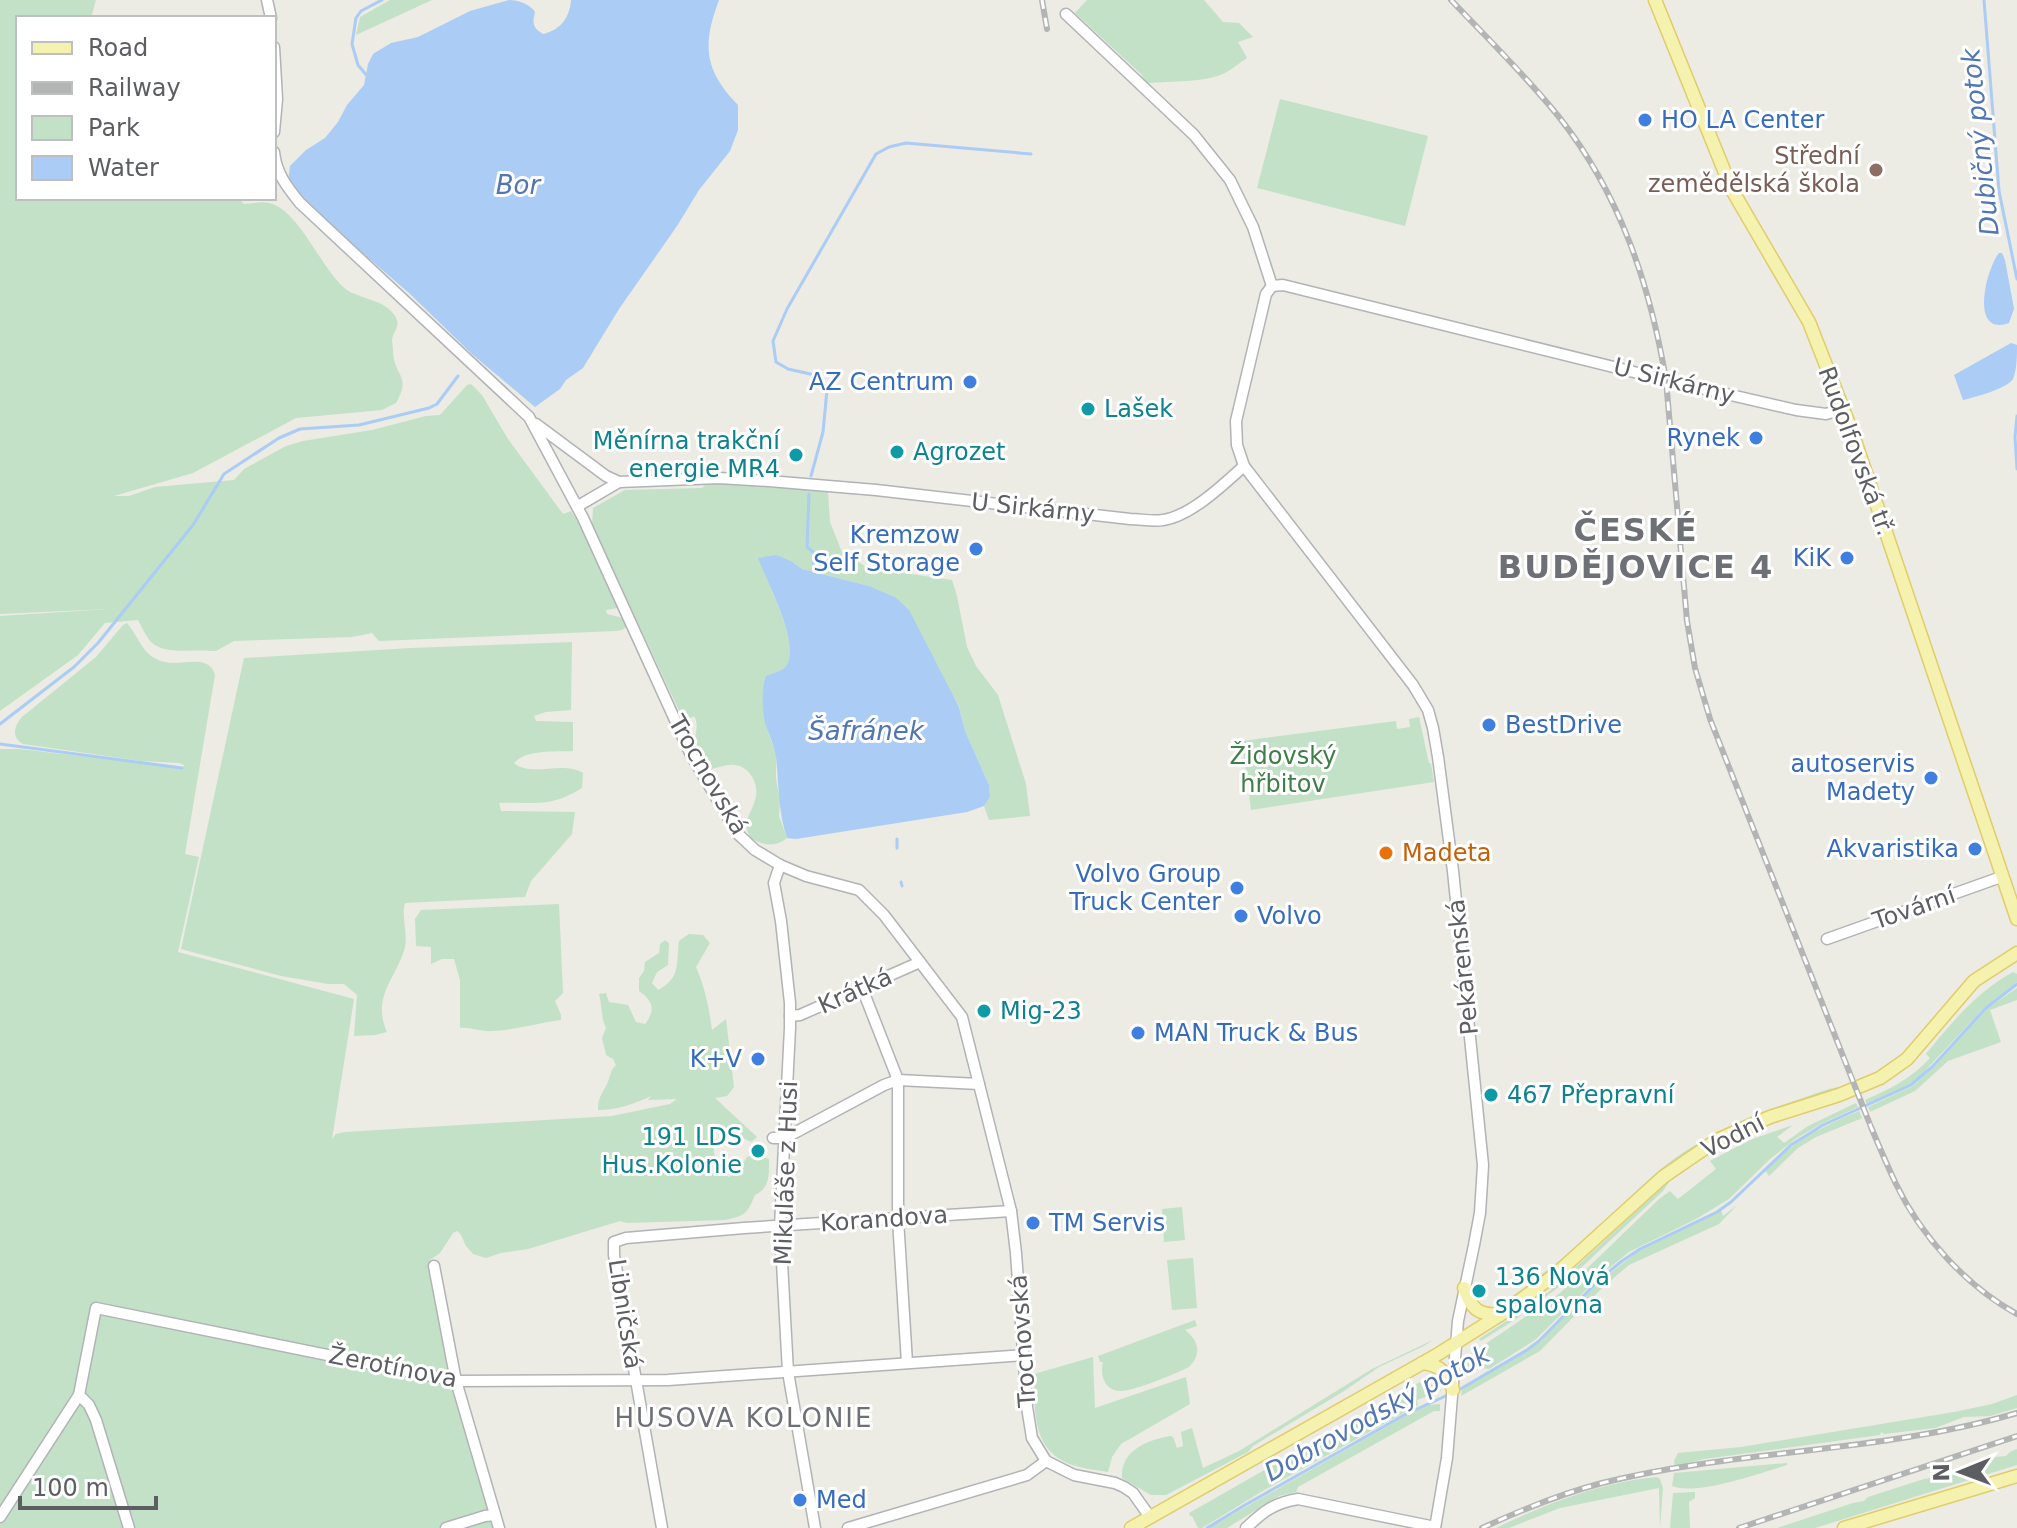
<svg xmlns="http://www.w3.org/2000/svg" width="2017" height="1528" viewBox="0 0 2017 1528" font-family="'DejaVu Sans',sans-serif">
  <rect width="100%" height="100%" fill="#ecebe4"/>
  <g fill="#c3e1c6">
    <path d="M0,0H96L91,18H18V198H238L244,204C252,204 261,201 269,203C300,210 322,272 347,290C360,299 386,300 395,316C401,325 394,331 392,339C392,343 393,347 393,351C394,377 412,375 396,403L382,410L296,418L193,473L114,496H129L155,487L234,480L244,469L286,446L303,441L372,430L426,416L440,415L467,385L471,384L482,395L508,439L563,514L571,511L582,528L618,608L606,610L607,614L623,618L628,626L622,630L616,631L379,641L372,633L352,637L234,641L216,651H211C193,649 167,655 152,643C146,637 142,627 138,620L105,623L78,655L0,711V616L108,609L0,614Z"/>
    <path d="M390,0H432L356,35L360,17Z"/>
    <path d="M1087,0H1204L1223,22L1239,23L1253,37L1238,42L1247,58C1240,62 1233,69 1225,73C1204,83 1171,81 1147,83L1141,74L1075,13Z"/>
    <path d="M1280,99L1428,136L1405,226L1257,188Z"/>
    <path d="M707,483H733L828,492L830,522L842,552L873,571L897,572L952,580L957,596L967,647L976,666L998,695L1026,784L1030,816L989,820L984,806L990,797L989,785L965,731L959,706L895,597L869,586L802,569L791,561L772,557L759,558C766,583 799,640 788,664C785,669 782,669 778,672L766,725L776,755V778L780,801L779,816L787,838C775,848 763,845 750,838L745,824C748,816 753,808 755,800C760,786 751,767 735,765C726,764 717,768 709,770C702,764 697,754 695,744C694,733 700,727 694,716L689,719L682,717L592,525L593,508L625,490L702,488Z"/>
    <path d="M127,623C140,638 142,657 165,662C182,666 209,653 215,675L185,854L199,857L178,952L354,999L332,1139L336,1134L345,1132L612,1116L670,1104L677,1099L648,1100L651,1096C634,1104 617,1110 598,1110C598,1097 602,1094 607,1084C611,1076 609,1072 616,1065L613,1059L606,1055L602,1038L606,1028C601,1018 602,1005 599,994L606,993L609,1002L628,1005L636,1022L645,1024C656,1010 653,1001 639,991V978L644,971L645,962L659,953L660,944L665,940L669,943L668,965L657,972L652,983L658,990C681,978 676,964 679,941L689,934L703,935L710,943L696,967C705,987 709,1008 712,1030L726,1019L734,1087L727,1096L715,1098L757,1137L751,1142L725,1129H714C711,1146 714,1167 729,1177L737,1172L747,1157L752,1155L769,1159C769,1175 770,1188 755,1195C747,1214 745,1216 725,1220L627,1223L620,1221L528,1249L501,1253L486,1258L473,1254L466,1246L461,1235L457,1231L453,1233L440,1253L430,1260L497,1528H0V749H19L183,768L184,765L179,763L141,761L23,744C11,737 14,726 22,717L96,657L123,625Z"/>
    <path d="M572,642L571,710L546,712L534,716L536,721L573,722V751C554,752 527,749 514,763C532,778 562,760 583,773L582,788C548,809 535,801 499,803L501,811L575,812L572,834L531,881L525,897L405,903C401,917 408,933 405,947C397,978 371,996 387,1032L375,1035L354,1036L357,995L344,984H328L281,976L181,949L244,658L411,648Z"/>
    <path d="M1419,717L1429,763L1431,764L1434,782L1251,810L1242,741L1396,721L1397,729L1410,727L1409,719Z"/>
    <path d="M559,904L563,993L555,1001L561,1015V1020C538,1023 515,1030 492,1031C481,1032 471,1027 460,1028V980L454,959H442L431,964V947L416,946L415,919L421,910Z"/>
    <path d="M2013,972L2017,974V982L1985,1007L1919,1077L1909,1085L1867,1105L1865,1100C1892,1088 1909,1080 1930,1058L1926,1054C1950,1024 1978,991 2013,972Z"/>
    <path d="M2017,988V1000L1990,1010L2001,1042L1948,1061L1915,1091L1870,1112L1868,1107L1913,1086L1933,1068L1988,1008Z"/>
    <path d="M1849,1086L1725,1131L1555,1268L1498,1309H1494C1529,1285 1563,1259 1595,1230C1618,1210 1638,1188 1662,1168C1702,1136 1748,1116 1797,1100C1813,1095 1832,1086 1849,1086Z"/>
    <path d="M1856,1103L1858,1107L1823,1123L1797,1138L1770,1159L1729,1199L1696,1219L1629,1252L1597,1278L1590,1272L1587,1275L1594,1282L1535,1340L1489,1369L1482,1368L1469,1372L1465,1366V1361L1472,1353L1555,1297L1573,1282L1659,1199L1670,1191L1678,1199L1716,1169L1710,1161L1750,1140L1793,1125L1777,1137L1784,1143L1808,1126Z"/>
    <path d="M1859,1111L1862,1118L1860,1119L1816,1137L1798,1148L1769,1176L1765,1170C1794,1141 1821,1127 1859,1111Z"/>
    <path d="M1671,1179L1663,1191L1568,1280L1516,1319L1481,1341L1479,1339L1529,1306L1551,1290Z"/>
    <path d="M1737,1205L1719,1224L1629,1265L1604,1286L1600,1281L1640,1250L1721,1210L1723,1216Z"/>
    <path d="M1182,1207L1185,1240L1164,1242L1162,1209Z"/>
    <path d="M1193,1258L1197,1308L1172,1310L1167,1260Z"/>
    <path d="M1597,1283L1602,1288L1540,1351L1461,1396L1462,1390L1468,1385L1540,1342Z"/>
    <path d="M1195,1320L1197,1326L1185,1330C1199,1341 1202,1354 1189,1367C1177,1373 1132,1392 1120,1391C1104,1390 1100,1375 1103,1362H1100L1098,1356Z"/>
    <path d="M1433,1340L1424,1346L1379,1367L1344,1391L1253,1446L1248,1452L1166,1495H1151L1122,1478C1120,1451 1147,1440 1170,1436L1173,1437L1177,1448L1183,1446L1181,1432L1192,1428L1203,1468L1239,1451L1372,1369Z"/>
    <path d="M1093,1357L1095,1408L1186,1377L1190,1404L1121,1444L1112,1457L1108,1472C1097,1470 1086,1469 1076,1466C1031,1453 1035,1412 1034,1374Z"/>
    <path d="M1433,1379L1439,1385L1441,1391L1417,1400L1418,1405L1266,1489L1202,1528H1198L1192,1516H1190L1189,1513L1291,1455L1318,1447L1337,1436L1358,1420L1420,1382L1424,1389L1434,1383Z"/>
    <path d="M2017,1395V1408L1990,1416L1964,1417L1935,1428L1884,1434L1881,1432L1880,1435L1704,1459L1675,1467L1674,1461L1678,1453L1741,1447L1954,1412L1992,1404Z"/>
    <path d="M1440,1404V1411H1434L1298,1487L1296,1492L1279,1496L1227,1528H1209L1416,1410L1429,1405Z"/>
    <path d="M2017,1449V1465L1815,1528H1777L1853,1503L1864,1501L1868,1497L1924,1479L1937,1477L1946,1472L1995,1457L2006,1456L2010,1452Z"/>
    <path d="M1787,1463V1465C1760,1473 1697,1496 1672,1486L1674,1473Z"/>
    <path d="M1657,1477L1660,1479L1663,1488L1660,1528L1659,1488L1560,1508L1509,1528H1496C1546,1504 1601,1482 1657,1477Z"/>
    <path d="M1695,1492V1498L1689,1502L1690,1528H1670L1673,1493Z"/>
  </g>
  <g fill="#abccf4">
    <path d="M509,0C518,0 530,4 535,12C532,24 533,28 543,34C561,30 570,17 571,0H719C702,45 704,70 738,105V130L730,151L699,190L677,226L619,309L583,368L566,380L560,389L535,407L473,355L409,293L336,230L288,182L290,166L306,150L325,138L338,122L347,105L364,85L368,64L373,54L391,43L418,37L470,11Z"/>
    <path d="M1999,253H2002L2005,260L2014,309L2009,323C1969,337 1986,269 1999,253Z"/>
    <path d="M2011,343L2017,345C2017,355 2017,369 2013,379C2006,389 1975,397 1963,400L1954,375Z"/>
    <path d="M776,555L791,561L802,569L869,586L895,597L909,610L959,707L965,731L989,785L990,797L984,806L967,812L796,839L787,838C778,812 779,785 776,757C774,746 770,736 766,726C762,713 761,689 766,676C773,673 785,671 788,663C798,638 767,583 758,558Z"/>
  </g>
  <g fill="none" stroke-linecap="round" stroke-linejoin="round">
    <g stroke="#abccf4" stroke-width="3">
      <path d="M1984,0L1999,191L2017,279"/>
      <path d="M368,77L358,65L352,44L356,18L361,11L382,0"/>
      <path d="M2017,416L2015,437L2017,469"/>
      <path d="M811,476L823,432L827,390L824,382L815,375L788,369L776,362L773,341L787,309L876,154L889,147L906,143L1031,154"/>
      <path d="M809,494L807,547L814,553L813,575"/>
      <path d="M0,724L74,667L98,643L193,525L224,474L279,438L300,429L359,425L429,408L437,404L458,376"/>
      <path d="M0,744L182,768"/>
      <path d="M897,848V839"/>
      <path d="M901,882L902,886"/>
      <path d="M1457,1391L1527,1350L1539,1341L1600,1279L1622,1261L1640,1249L1717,1212L1731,1202L1791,1145L1823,1125L1911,1085L1933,1066L1986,1008L2017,984"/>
      <path d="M1207,1528L1245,1505L1406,1414L1450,1394"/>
    </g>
    <defs>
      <g id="minor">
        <path d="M267,0L271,18"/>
        <path d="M1066,14L1194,135L1230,180L1253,227L1272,286"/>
        <path d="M274,47L277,99L274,132"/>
        <path d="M274,152C276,173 287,187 300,203L529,417L583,518L691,755L738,834L755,850L780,865L806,876L859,890L884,915L962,1017L1011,1211L1016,1253L1027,1407L1032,1438L1046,1461L1074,1475L1115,1483L1124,1487L1133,1493L1150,1517"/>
        <path d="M536,424L606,476L619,482L719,478L769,481L876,490L1130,519C1141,519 1153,522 1163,520C1191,516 1224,484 1244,466"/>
        <path d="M578,506L619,482"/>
        <path d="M780,865L774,883L781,921L790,1003V1028L780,1226L788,1372L815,1528"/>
        <path d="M1827,939L2001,877"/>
        <path d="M862,988L898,1080V1219L907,1363"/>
        <path d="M790,1016L800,1015L920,962"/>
        <path d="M773,1138H785L884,1085L898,1080L979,1084"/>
        <path d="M434,1266L456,1381L499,1528"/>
        <path d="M79,1395L89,1405L96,1420L129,1528"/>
        <path d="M0,1517L79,1395L96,1308L456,1381L668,1380L1024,1355"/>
        <path d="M446,1528L485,1516L495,1515"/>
        <path d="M662,1528L614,1255V1242L626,1238L744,1228L1011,1211"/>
        <path d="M848,1528L1027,1475L1046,1461"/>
        <path d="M1246,1528C1264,1511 1274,1503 1298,1499L1435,1527"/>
        <path d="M1435,1528L1447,1458L1458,1321L1474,1245L1480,1213L1483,1165L1453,871L1438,757L1433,728L1428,710L1413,685L1244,466L1237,445L1236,421L1266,294L1272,286L1283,285L1666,380L1796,410L1826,414L1843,409"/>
      </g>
      <g id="major">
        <path d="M1655,0L1732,190L1809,322L1851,429L2017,919"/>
        <path d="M1464,1288C1473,1310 1476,1314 1500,1315"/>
        <path d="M1422,1363C1440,1365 1448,1373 1453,1390"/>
        <path d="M1131,1528L1435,1356L1500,1315L1556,1274L1663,1177L1717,1140L1770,1117L1839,1095L1880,1078L1907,1059L1974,981L2017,953"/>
        <path d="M1844,1528L2017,1476"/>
      </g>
    </defs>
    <use href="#minor" stroke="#b1b3b7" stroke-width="13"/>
    <use href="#major" stroke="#e0cd69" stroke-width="15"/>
    <use href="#minor" stroke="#fff" stroke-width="10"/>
    <use href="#major" stroke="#f5f2b0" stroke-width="12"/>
    <defs>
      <g id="rail">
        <path d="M1042,0L1047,29"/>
        <path d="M1451,0C1487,38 1526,76 1559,117C1620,194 1650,285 1666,380L1687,621L1695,668L1710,719L1871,1127C1879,1146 1887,1165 1896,1184C1921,1236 1966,1286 2017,1314"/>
        <path d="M1482,1528C1521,1510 1560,1494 1602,1483C1738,1449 1882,1453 2017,1413"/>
        <path d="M1739,1528L2017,1436"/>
      </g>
    </defs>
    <use href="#rail" stroke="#b3b4b4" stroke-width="6"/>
    <use href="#rail" stroke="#fff" stroke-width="3" stroke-dasharray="9" stroke-linecap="butt"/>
  </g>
  <g fill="#3f7fe0" stroke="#fff" stroke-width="3">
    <circle cx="1645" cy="120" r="8"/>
    <circle cx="970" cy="382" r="8"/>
    <circle cx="1756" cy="438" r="8"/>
    <circle cx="976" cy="549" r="8"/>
    <circle cx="1847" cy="558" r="8"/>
    <circle cx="1489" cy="725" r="8"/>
    <circle cx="1931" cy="778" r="8"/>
    <circle cx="1975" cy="849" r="8"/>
    <circle cx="1237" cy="888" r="8"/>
    <circle cx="1241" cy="916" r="8"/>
    <circle cx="1138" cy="1033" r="8"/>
    <circle cx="758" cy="1059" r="8"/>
    <circle cx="1033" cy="1223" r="8"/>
    <circle cx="800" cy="1500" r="8"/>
  </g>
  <circle fill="#8d6e63" stroke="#fff" stroke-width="3" cx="1876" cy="170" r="8"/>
  <g fill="#0f9aa8" stroke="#fff" stroke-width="3">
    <circle cx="1088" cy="409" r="8"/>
    <circle cx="897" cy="452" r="8"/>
    <circle cx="796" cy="455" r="8"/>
    <circle cx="984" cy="1011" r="8"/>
    <circle cx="1491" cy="1095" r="8"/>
    <circle cx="758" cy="1151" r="8"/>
    <circle cx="1479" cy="1291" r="8"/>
  </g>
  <circle fill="#e8710a" stroke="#fff" stroke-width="3" cx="1386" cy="853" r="8"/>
  <g text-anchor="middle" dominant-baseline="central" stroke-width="6" stroke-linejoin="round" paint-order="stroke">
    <g font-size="24" fill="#366cbe" stroke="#fff" text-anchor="end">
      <text x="1661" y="120" text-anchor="start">HO LA Center</text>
      <text x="954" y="382">AZ Centrum</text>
      <text x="1740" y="438">Rynek</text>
      <text x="960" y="535">Kremzow<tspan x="960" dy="28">Self Storage</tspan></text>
      <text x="1831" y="558">KiK</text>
      <text x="1505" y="725" text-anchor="start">BestDrive</text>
      <text x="1915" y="764">autoservis<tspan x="1915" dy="28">Madety</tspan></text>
      <text x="1959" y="849">Akvaristika</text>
      <text x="1221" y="874">Volvo Group<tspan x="1221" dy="28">Truck Center</tspan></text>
      <text x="1257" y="916" text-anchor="start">Volvo</text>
      <text x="1154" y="1033" text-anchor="start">MAN Truck &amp; Bus</text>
      <text x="742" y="1059">K+V</text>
      <text x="1049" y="1223" text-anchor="start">TM Servis</text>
      <text x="816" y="1500" text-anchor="start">Med</text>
    </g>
    <g font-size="24" fill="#785e54" stroke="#fff" text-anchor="end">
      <text x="1860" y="156">Střední<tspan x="1860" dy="28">zemědělská škola</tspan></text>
    </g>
    <g font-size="24" fill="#5c5e62" stroke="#fff">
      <text transform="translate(1674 381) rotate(14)">U Sirkárny</text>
      <text transform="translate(1856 451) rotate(70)">Rudolfovská tř.</text>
      <text transform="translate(1033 508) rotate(6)">U Sirkárny</text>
      <text transform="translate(708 775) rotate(60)">Trocnovská</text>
      <text transform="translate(1914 908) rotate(-19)">Tovární</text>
      <text transform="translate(1463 967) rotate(-96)">Pekárenská</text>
      <text transform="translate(855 991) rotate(-24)">Krátká</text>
      <text transform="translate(1733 1136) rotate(-27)">Vodní</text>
      <text transform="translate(786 1173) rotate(-88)">Mikuláše z Husi</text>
      <text transform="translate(884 1219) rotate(-4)">Korandova</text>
      <text transform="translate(625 1314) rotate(81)">Libničská</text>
      <text transform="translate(1023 1341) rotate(-94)">Trocnovská</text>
      <text transform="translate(393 1367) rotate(11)">Žerotínova</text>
    </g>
    <g font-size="24" fill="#0d838f" stroke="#fff" text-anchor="start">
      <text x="1104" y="409">Lašek</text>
      <text x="780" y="441" text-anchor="end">Měnírna trakční<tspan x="780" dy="28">energie MR4</tspan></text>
      <text x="913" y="452">Agrozet</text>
      <text x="1000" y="1011">Mig-23</text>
      <text x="1507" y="1095">467 Přepravní</text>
      <text x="742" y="1137" text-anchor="end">191 LDS<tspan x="742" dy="28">Hus.Kolonie</tspan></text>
      <text x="1495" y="1277">136 Nová<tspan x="1495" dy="28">spalovna</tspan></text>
    </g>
    <g font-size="24" fill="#3f7e49" stroke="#fff">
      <text x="1283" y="756">Židovský<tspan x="1283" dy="28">hřbitov</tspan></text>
    </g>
    <g font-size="24" fill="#c56008" stroke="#fff" text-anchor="start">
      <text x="1402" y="853">Madeta</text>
    </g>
    <g font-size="26" font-style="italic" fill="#5176b4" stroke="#fff">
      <text transform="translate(1980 142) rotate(-96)">Dubičný potok</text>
      <text x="518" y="185">Bor</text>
      <text x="866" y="731">Šafránek</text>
      <text transform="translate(1377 1413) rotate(-29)">Dobrovodský potok</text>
    </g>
    <g font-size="26" letter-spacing="2" fill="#6d7074" stroke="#fff">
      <text x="744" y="1418">HUSOVA KOLONIE</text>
    </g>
    <g font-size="32" font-weight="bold" letter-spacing="2" fill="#6d7074" stroke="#fff">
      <text x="1636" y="530">ČESKÉ<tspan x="1636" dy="37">BUDĚJOVICE 4</tspan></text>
    </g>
  </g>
  <rect x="16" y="16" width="260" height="184" fill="#ffffff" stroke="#bebfc0" stroke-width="2"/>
  <rect x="32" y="42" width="40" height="12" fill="#f5f2b0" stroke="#bebfc0" stroke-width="2"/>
  <text x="88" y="56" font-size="24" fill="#5c5e62">Road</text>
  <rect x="32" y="82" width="40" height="12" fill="#b3b4b4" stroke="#bebfc0" stroke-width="2"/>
  <text x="88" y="96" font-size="24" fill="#5c5e62">Railway</text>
  <rect x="32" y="116" width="40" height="24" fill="#c3e1c6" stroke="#bebfc0" stroke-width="2"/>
  <text x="88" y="136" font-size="24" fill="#5c5e62">Park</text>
  <rect x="32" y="156" width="40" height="24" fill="#abccf4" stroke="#bebfc0" stroke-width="2"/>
  <text x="88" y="176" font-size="24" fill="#5c5e62">Water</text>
  <g transform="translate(1961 1472) rotate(269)" stroke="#ffffff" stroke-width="6" paint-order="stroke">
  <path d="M0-6L14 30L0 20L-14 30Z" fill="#5c5e62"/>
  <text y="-12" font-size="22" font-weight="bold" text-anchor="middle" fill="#5c5e62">N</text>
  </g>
  <path d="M20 1496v12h136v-12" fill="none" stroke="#5c5e62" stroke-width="4"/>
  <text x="32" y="1496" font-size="24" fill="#5c5e62" stroke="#ffffff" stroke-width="6" paint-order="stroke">100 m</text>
</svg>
